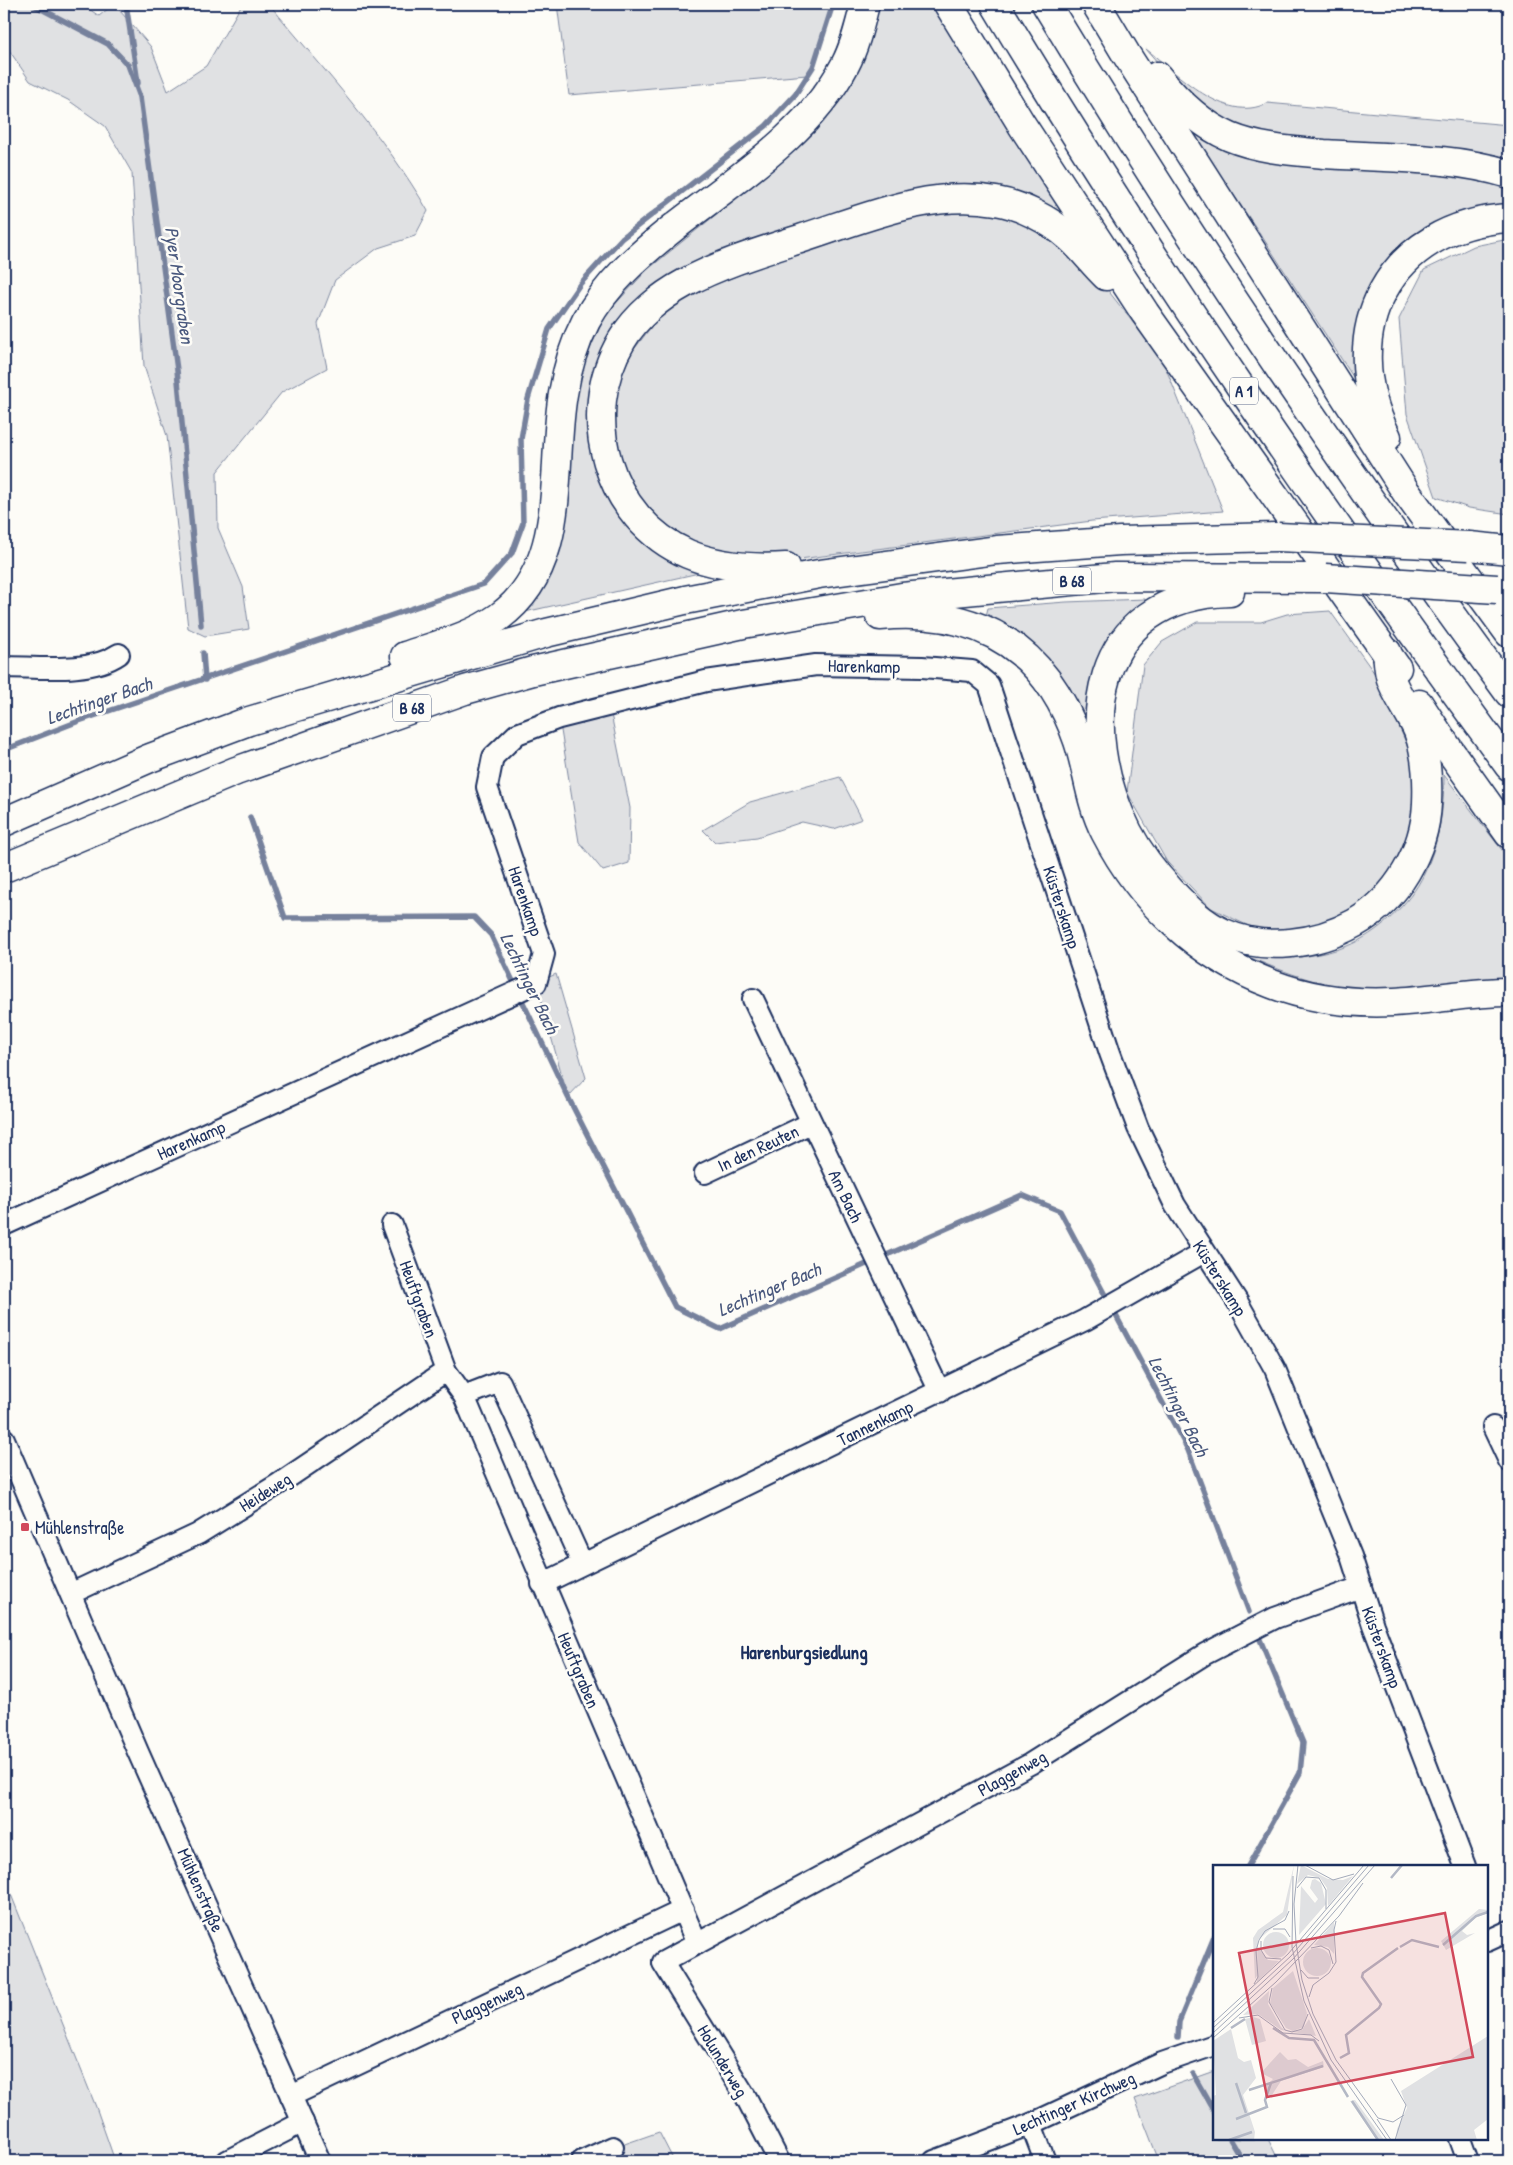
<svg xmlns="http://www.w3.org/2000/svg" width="1513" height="2165" viewBox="0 0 1513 2165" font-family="'Patrick Hand',sans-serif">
  <rect width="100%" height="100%" fill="#fdfcf7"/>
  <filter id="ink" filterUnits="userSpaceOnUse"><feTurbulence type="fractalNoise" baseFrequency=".02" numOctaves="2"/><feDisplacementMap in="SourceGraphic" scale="10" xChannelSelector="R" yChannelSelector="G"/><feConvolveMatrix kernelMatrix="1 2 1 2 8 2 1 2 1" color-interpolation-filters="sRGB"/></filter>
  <g filter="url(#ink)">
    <g fill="#e0e1e3" stroke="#7e88a0">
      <path d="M4,4H82L99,16L114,4L151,47L168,91L206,66L242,4H269C325,71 384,135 428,211L415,236L378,248L335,280L318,324L327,368L282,392L217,472L218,528L243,587L249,629L205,636L188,628L167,436L144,366L132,173L105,126L68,100L30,81L9,50L4,15Z"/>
      <path d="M557,4H833L813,67L807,75L569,95Z"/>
      <path d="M877,4H932L1069,221L981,189L747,247L607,351V485L708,571L516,614L559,551L568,511L575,388L588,353L606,314L647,270L780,163L816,131L840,100L858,68Z"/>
      <path d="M1146,49C1177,73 1225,125 1267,103L1509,125V166L1302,143L1230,127L1183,92Z"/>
      <path d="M1184,122L1474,177L1509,188V208L1406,249L1357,383L1261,235Z"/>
      <path d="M990,208L1039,225L1089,266L1163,361L1223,511L1092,521L769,563L675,541L636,504L619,463L612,426L614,391L632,352L657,319L695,292L809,248L940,209Z"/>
      <path d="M1509,239V514L1469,508L1436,497L1407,414L1399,319L1424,270L1474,246Z"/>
      <path d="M1145,599V606L1132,615L1094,758L1063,681L1031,642L986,616L988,608L1066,602Z"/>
      <path d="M1330,611L1380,681L1414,762L1412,820L1396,868L1353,912L1307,929L1259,931L1211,908L1167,862L1127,792L1143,665L1162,642L1197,622H1261L1287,614Z"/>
      <path d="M609,704L630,808L629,863L603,871L579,842L559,718Z"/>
      <path d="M1444,775L1509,859V980C1460,980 1408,993 1360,989C1313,985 1271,967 1228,948C1240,952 1253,958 1265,958C1288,960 1326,955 1347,946C1377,934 1410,904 1424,874C1439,843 1444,809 1444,775Z"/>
      <path d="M840,777L862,819L834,829L802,822L757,837L715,842L703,830L750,802Z"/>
      <path d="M556,974L586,1078L568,1097L536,983Z"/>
      <path d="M4,1877L96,2107L115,2161H4Z"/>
      <path d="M1214,2071V2139H1268L1279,2161H1159L1135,2099Z"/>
      <path d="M659,2132L674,2161H621L613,2148Z"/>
    </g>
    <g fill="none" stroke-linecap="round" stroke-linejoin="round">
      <g stroke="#76819c" stroke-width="5.5">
        <path d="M32,4L108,44L128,65L140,97L177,370L201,625"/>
        <path d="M126,4L138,83"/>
        <path d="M203,653L205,680"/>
        <path d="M4,750L79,721L484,584L512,553L523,523L521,439L528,399L549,329L580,284L622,238L766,126L795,95L813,67L833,4"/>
        <path d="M250,817L285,918L474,917L491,935L568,1097L675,1307L720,1329L1022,1195L1060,1211L1188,1450L1249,1612"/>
        <path d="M1248,1866L1300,1773L1303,1743L1259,1637"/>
        <path d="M1178,2037L1179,2022L1214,1937"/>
        <path d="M1193,2074L1214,2111"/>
        <path d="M1230,2139L1243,2161"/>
      </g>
      <defs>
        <g id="minor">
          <path d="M4,667C38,667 90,674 119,654"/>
          <path d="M753,999L940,1392"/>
          <path d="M705,1173L811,1123"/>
          <path d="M4,1225L536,983L544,954L487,787L493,757L517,734L559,718L706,681L816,665L922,667L972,671L989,685L1110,1053L1138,1128L1175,1205L1237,1301L1275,1369L1351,1556L1373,1625L1465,1866"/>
          <path d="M392,1225L446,1371L464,1396L697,1944"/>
          <path d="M464,1396L500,1382L582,1563"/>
          <path d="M1493,1427L1509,1461"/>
          <path d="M4,1439L138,1752L320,2161"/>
          <path d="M542,1584L1085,1320L1204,1252"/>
          <path d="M72,1593L198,1534L277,1485L446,1371"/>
          <path d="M1487,1941L1509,1931"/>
          <path d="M663,1962L1030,1764L1205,1654L1275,1618L1361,1587"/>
          <path d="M663,1963L746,2097L779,2161"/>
          <path d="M291,2096L683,1910"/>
          <path d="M1031,2124L1045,2161"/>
          <path d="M1460,2139L1468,2161"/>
          <path d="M227,2161L303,2122"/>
          <path d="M582,2161L613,2147"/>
          <path d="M934,2161L1031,2124L1162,2063L1214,2045"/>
        </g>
        <g id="highway">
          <path d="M948,4L1022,125L1145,313L1397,668"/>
          <path d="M995,4C1153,267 1328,519 1509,766"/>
          <path d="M1046,4C1189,241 1345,470 1509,693"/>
          <path d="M1096,4L1126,54L1406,492L1509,633"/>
          <path d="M1157,76C1177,101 1200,124 1230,137C1259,149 1292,151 1324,154C1384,158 1451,156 1509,174"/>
          <path d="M1387,437C1334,332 1389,225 1509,218"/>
          <path d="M1469,546L1509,550"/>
          <path d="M786,567C753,569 719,567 688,554C607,519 577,415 622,340C636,316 661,296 685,283C722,263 763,251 803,238C865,218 930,189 996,201C1021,205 1050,220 1069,237C1082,248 1093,264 1106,276"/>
          <path d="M1230,592C1090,596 1075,729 1128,832C1139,853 1155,874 1171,891C1186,907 1203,924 1224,933C1265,952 1317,944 1355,923C1397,899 1425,851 1427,803C1428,780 1426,752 1418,731C1411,714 1396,695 1391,679C1388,670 1388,660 1387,652"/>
          <path d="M880,616C978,607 1046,647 1078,741C1088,771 1090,803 1105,832C1141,902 1198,956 1272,984C1311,999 1353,1004 1394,1002C1433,1000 1470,992 1509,992"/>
          <path d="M405,656C437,645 471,637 499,617C570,565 550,469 563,394C567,369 574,344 586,321C607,283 639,255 673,228C734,180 808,135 845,65C855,46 860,24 865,4"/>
          <path d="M1419,704L1445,744L1509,834"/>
          <path d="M4,822L150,758L249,721L546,633L685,600L819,574L997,550L1120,541L1278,537"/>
          <path d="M4,868L236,771L465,690L533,671L743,624L902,597L1115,577L1325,578"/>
        </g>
      </defs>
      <use href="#minor" stroke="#1b2f5e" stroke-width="24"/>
      <use href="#highway" stroke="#1b2f5e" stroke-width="31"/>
      <use href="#minor" stroke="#fdfcf7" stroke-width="20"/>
      <use href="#highway" stroke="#fdfcf7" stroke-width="28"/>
      <defs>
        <g id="highway-bridge">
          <path d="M1278,537L1469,546"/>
          <path d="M1325,578L1497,589"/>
        </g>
      </defs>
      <use href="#highway-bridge" stroke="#1b2f5e" stroke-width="31" stroke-linecap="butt"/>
      <use href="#highway-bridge" stroke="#fdfcf7" stroke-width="28"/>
    </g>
  </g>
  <rect fill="#d1495b" stroke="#fdfcf7" stroke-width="2" x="20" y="1522" width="10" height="10" rx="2.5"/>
  <g text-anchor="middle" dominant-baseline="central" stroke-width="5" stroke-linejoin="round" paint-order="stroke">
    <g fill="#fdfcf7" stroke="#5f6c8c" stroke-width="1">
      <rect x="1230" y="377.5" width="28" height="27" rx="4"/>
      <rect x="1053" y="567.5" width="38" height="27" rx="4"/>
      <rect x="393" y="694.5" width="38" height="27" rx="4"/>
    </g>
    <g font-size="16" font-weight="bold" fill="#1b2f5e">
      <text x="1244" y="391">A 1</text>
      <text x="1072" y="581">B 68</text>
      <text x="412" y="708">B 68</text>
    </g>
    <g font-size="18" fill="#1b2f5e" stroke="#fdfcf7">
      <text transform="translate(864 666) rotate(1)">Harenkamp</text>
      <text transform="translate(526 901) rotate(71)">Harenkamp</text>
      <text transform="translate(1062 907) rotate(72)">Küsterskamp</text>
      <text transform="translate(191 1140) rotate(-24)">Harenkamp</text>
      <text transform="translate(758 1148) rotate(-25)">In den Reuten</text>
      <text transform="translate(846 1196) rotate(64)">Am Bach</text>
      <text transform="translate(1220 1278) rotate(58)">Küsterskamp</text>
      <text transform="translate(419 1299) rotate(70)">Heuftgraben</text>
      <text transform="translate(875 1423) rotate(-26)">Tannenkamp</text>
      <text transform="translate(265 1492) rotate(-32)">Heideweg</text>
      <text transform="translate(1382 1647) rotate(70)">Küsterskamp</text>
      <text transform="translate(579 1670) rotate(67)">Heuftgraben</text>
      <text transform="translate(1012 1773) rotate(-29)">Plaggenweg</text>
      <text transform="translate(201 1890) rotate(66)">Mühlenstraße</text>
      <text transform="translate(487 2003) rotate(-25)">Plaggenweg</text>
      <text transform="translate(723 2061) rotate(59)">Holunderweg</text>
      <text transform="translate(1074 2103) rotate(-24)">Lechtinger Kirchweg</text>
    </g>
    <g font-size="18" fill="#1b2f5e" stroke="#fdfcf7" text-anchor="start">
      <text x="35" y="1527">Mühlenstraße</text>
    </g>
    <g font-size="19" font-style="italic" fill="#49587d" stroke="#fdfcf7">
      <text transform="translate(180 285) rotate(82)">Pyer Moorgraben</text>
      <text transform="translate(99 700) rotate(-19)">Lechtinger Bach</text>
      <text transform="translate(530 983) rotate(64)">Lechtinger Bach</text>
      <text transform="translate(769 1289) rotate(-23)">Lechtinger Bach</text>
      <text transform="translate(1179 1406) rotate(63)">Lechtinger Bach</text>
    </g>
    <g font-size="19" font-weight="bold" fill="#1b2f5e" stroke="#fdfcf7">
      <text x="804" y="1652">Harenburgsiedlung</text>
    </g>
  </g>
  <g transform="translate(1213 1865)">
    <rect width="275" height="275" fill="#fdfcf7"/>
    <path d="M81,0L74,50L45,75L44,111L42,114L40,73L45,65L70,47ZM88,0L115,14L130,15L140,11L115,41L114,23L107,13L95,10L84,19ZM102,14L108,18L113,39L86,70L88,21L102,38L105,34L97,23L99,15ZM266,44L275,45V48L262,53L249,66L254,70L262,68L233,85L228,76ZM121,57V89L115,82L101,80ZM50 80a13 13 0 1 1 26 0a13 13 0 1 1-26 0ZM45,82L55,95L66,96L44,117ZM90 97a14 14 0 1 1 28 0a14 14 0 1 1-28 0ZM80,106L94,148L91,162L80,166L73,163L57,138L60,123ZM56,126L55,139L68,162L73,166L89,165L96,154L103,171L68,165L45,149L30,150ZM40,152L47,154L53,176L39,180L32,154ZM18,164L25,193L31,197L38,195L43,213L30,230L42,267L41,275H0V231L3,230L0,176ZM275,171V254L261,265L264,275H183L184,264L194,243L188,226ZM67,187L75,195L83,194L95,202L110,196L111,202L68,216L59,230L52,232L53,221L60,214L48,208ZM142,235L171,275H164L137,236Z" fill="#e0e1e3"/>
    <path fill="none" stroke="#b3b8c5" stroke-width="2.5" d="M178,13L189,0M230,80L263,51L275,47M187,82L199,75L226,82M18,163L32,154M60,163L76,173L101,175L135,232M127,193L136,188L133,170L166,143L168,139L149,112L150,108L185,83M23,218L33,248M36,225L110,201M139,236L165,275M23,254L54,242L52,235L58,218M16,275L39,267"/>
    <path fill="none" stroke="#a3aaba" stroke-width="1" d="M85,0L81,39L83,78L89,115L100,149L123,195L165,253L180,257L191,250M92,0L120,15L141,9M80,11L79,82L91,136L118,195L174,275M84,23L93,12L106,13L113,25V44M60,64H72L77,72M48,76V85L53,93L68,94M98,83L108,81L116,85L120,99M88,105L95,113H106M41,119L45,112L43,86L46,75L52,66L72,55L76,46M59,123L56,137L72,165L79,167L89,164L95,149M96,132L100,120L116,108L123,97L121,65L123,56M26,153L45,150L70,168L98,170L106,176M0,158L75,89L151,0M0,163L78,91L156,0M0,168L80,94L162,0M0,173L63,117L126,51L150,18M178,214L193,240L182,275M164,254L178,275"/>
    <path fill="#d1495b" fill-opacity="0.15" stroke="#d1495b" stroke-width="2.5" d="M232,48L260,192L54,232L26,88Z"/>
    <rect width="275" height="275" fill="none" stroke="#1b2f5e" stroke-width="2.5"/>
  </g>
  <rect width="1513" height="2165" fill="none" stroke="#fdfcf7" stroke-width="20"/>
  <rect x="10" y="10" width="1493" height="2145" fill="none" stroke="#1b2f5e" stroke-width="2" filter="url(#ink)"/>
</svg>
